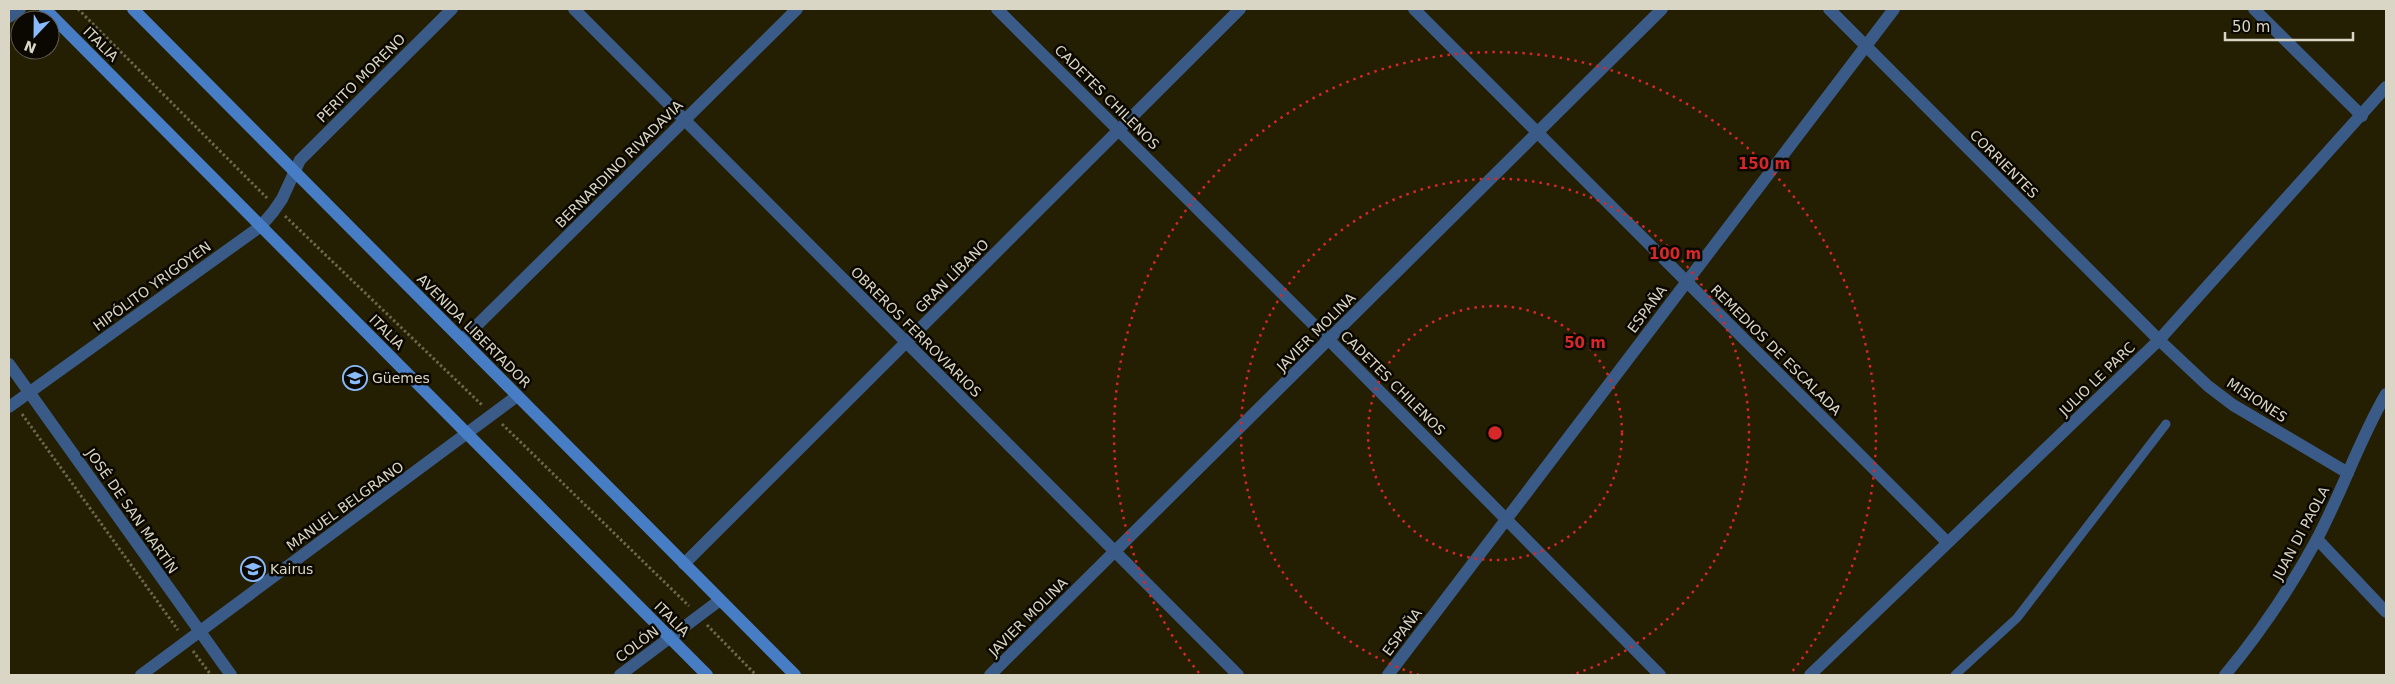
<svg xmlns="http://www.w3.org/2000/svg" width="2395" height="684" viewBox="0 0 2395 684" font-family="'DejaVu Sans',sans-serif">
  <rect width="100%" height="100%" fill="#241e02"/>
  <g fill="none" stroke-linecap="round" stroke-linejoin="round">
    <g stroke="#6b664e" stroke-width="3" stroke-dasharray="2.5 2.5" stroke-linecap="butt">
      <path d="M78,9L267,198"/>
      <path d="M285,216L483,406"/>
      <path d="M22,414L178,630"/>
      <path d="M502,424L689,606"/>
      <path d="M707,625L756,675"/>
      <path d="M193,651L211,675"/>
    </g>
    <path stroke="#3a5b87" stroke-width="9" d="M1955,675L2017,618L2166,424"/>
    <g stroke="#3a5b87" stroke-width="12">
      <path d="M574,9L1238,675"/>
      <path d="M997,9L1329,340L1660,675"/>
      <path d="M1414,9L1947,542"/>
      <path d="M1829,9L2159,340L2208,386L2233,405L2348,473"/>
      <path d="M2254,9L2362,116"/>
      <path d="M9,17L20,9"/>
      <path d="M462,340L797,9"/>
      <path d="M9,364L231,675"/>
      <path d="M9,407L261,226L273,212L282,199L300,160L452,9"/>
      <path d="M2317,539L2386,612"/>
      <path d="M684,564L1240,9"/>
      <path d="M141,675L517,396"/>
      <path d="M620,675L720,600"/>
      <path d="M990,675L1662,9"/>
      <path d="M1388,675L1894,9"/>
      <path d="M1810,675L2159,340L2386,87"/>
      <path d="M2225,675C2260,633 2291,587 2317,539C2342,492 2359,440 2386,394"/>
    </g>
    <g stroke="#477dc4" stroke-width="12">
      <path d="M45,9L707,675"/>
      <path d="M133,9L795,675"/>
    </g>
  </g>
  <g fill="none" stroke="#d62828" stroke-width="2.5" stroke-dasharray="2.5 5">
    <circle cx="1495" cy="433" r="127"/>
    <path d="M1419 675A254 254 0 1 1 1571 675"/>
    <path d="M1199 673A381 381 0 1 1 1791 673"/>
  </g>
  <defs>
    <symbol id="school-ring" viewBox="-11 -11 22 22"><circle r="9.5" fill="#0b0801" stroke="#89bafc" stroke-width="1.5"/><path d="M0-5L7-2L0 1L-7-2ZM-4 1L0 2.5L4 1V4Q0 6-4 4Z" fill="#89bafc"/></symbol>
  </defs>
  <g fill-rule="evenodd">
    <use href="#school-ring" x="341" y="364" width="28" height="28"/>
    <use href="#school-ring" x="239" y="555" width="28" height="28"/>
  </g>
  <g text-anchor="middle" dominant-baseline="central" stroke-width="5" stroke-linejoin="round" paint-order="stroke">
    <g font-size="14" fill="#dad6c5" stroke="#0b0801">
      <text transform="translate(101 44) rotate(45)">ITALIA</text>
      <text transform="translate(361 78) rotate(-45)">PERITO MORENO</text>
      <text transform="translate(1107 97) rotate(45)">CADETES CHILENOS</text>
      <text transform="translate(619 164) rotate(-45)">BERNARDINO RIVADAVIA</text>
      <text transform="translate(2004 164) rotate(45)">CORRIENTES</text>
      <text transform="translate(952 276) rotate(-45)">GRAN LÍBANO</text>
      <text transform="translate(152 286) rotate(-36)">HIPÓLITO YRIGOYEN</text>
      <text transform="translate(1647 309) rotate(-53)">ESPAÑA</text>
      <text transform="translate(474 331) rotate(45)">AVENIDA LIBERTADOR</text>
      <text transform="translate(387 332) rotate(45)">ITALIA</text>
      <text transform="translate(916 332) rotate(45)">OBREROS FERROVIARIOS</text>
      <text transform="translate(1316 332) rotate(-45)">JAVIER MOLINA</text>
      <text transform="translate(1776 350) rotate(45)">REMEDIOS DE ESCALADA</text>
      <text transform="translate(2097 379) rotate(-44)">JULIO LE PARC</text>
      <text transform="translate(1393 383) rotate(45)">CADETES CHILENOS</text>
      <text transform="translate(2257 400) rotate(33)">MISIONES</text>
      <text transform="translate(345 506) rotate(-36)">MANUEL BELGRANO</text>
      <text transform="translate(132 511) rotate(55)">JOSÉ DE SAN MARTÍN</text>
      <text transform="translate(2301 533) rotate(-62)">JUAN DI PAOLA</text>
      <text transform="translate(1028 617) rotate(-45)">JAVIER MOLINA</text>
      <text transform="translate(672 619) rotate(45)">ITALIA</text>
      <text transform="translate(1402 632) rotate(-53)">ESPAÑA</text>
      <text transform="translate(637 644) rotate(-37)">COLÓN</text>
    </g>
    <g font-size="14" fill="#dad6c5" stroke="#0b0801" text-anchor="start">
      <text x="372" y="378">Güemes</text>
      <text x="270" y="569">Kairus</text>
    </g>
  </g>
  <circle cx="1495" cy="433" r="8" fill="#d62828" stroke="#0b0801" stroke-width="2.5"/>
  <g font-size="15" text-anchor="middle" font-weight="bold" fill="#d62828" stroke="#0b0801" stroke-width="5" stroke-linejoin="round" paint-order="stroke">
    <text x="1764" y="169">150 m</text>
    <text x="1675" y="259">100 m</text>
    <text x="1585" y="348">50 m</text>
  </g>
  <rect width="2395" height="684" fill="none" stroke="#dad6c5" stroke-width="20"/>
  <g transform="translate(35 35) rotate(202)"><circle r="24" fill="#0b0801" stroke="#5e5a4f"/>
  <path d="M0-4L9 19L0 12L-9 19Z" fill="#89bafc"/>
  <text y="-8" font-size="14" font-weight="bold" text-anchor="middle" fill="#dad6c5">N</text>
  </g>
  <path d="M2225 32v8h128v-8" fill="none" stroke="#dad6c5" stroke-width="2.5"/>
  <text x="2232" y="32" font-size="15" fill="#dad6c5" stroke="#0b0801" stroke-width="4" paint-order="stroke">50 m</text>
</svg>
